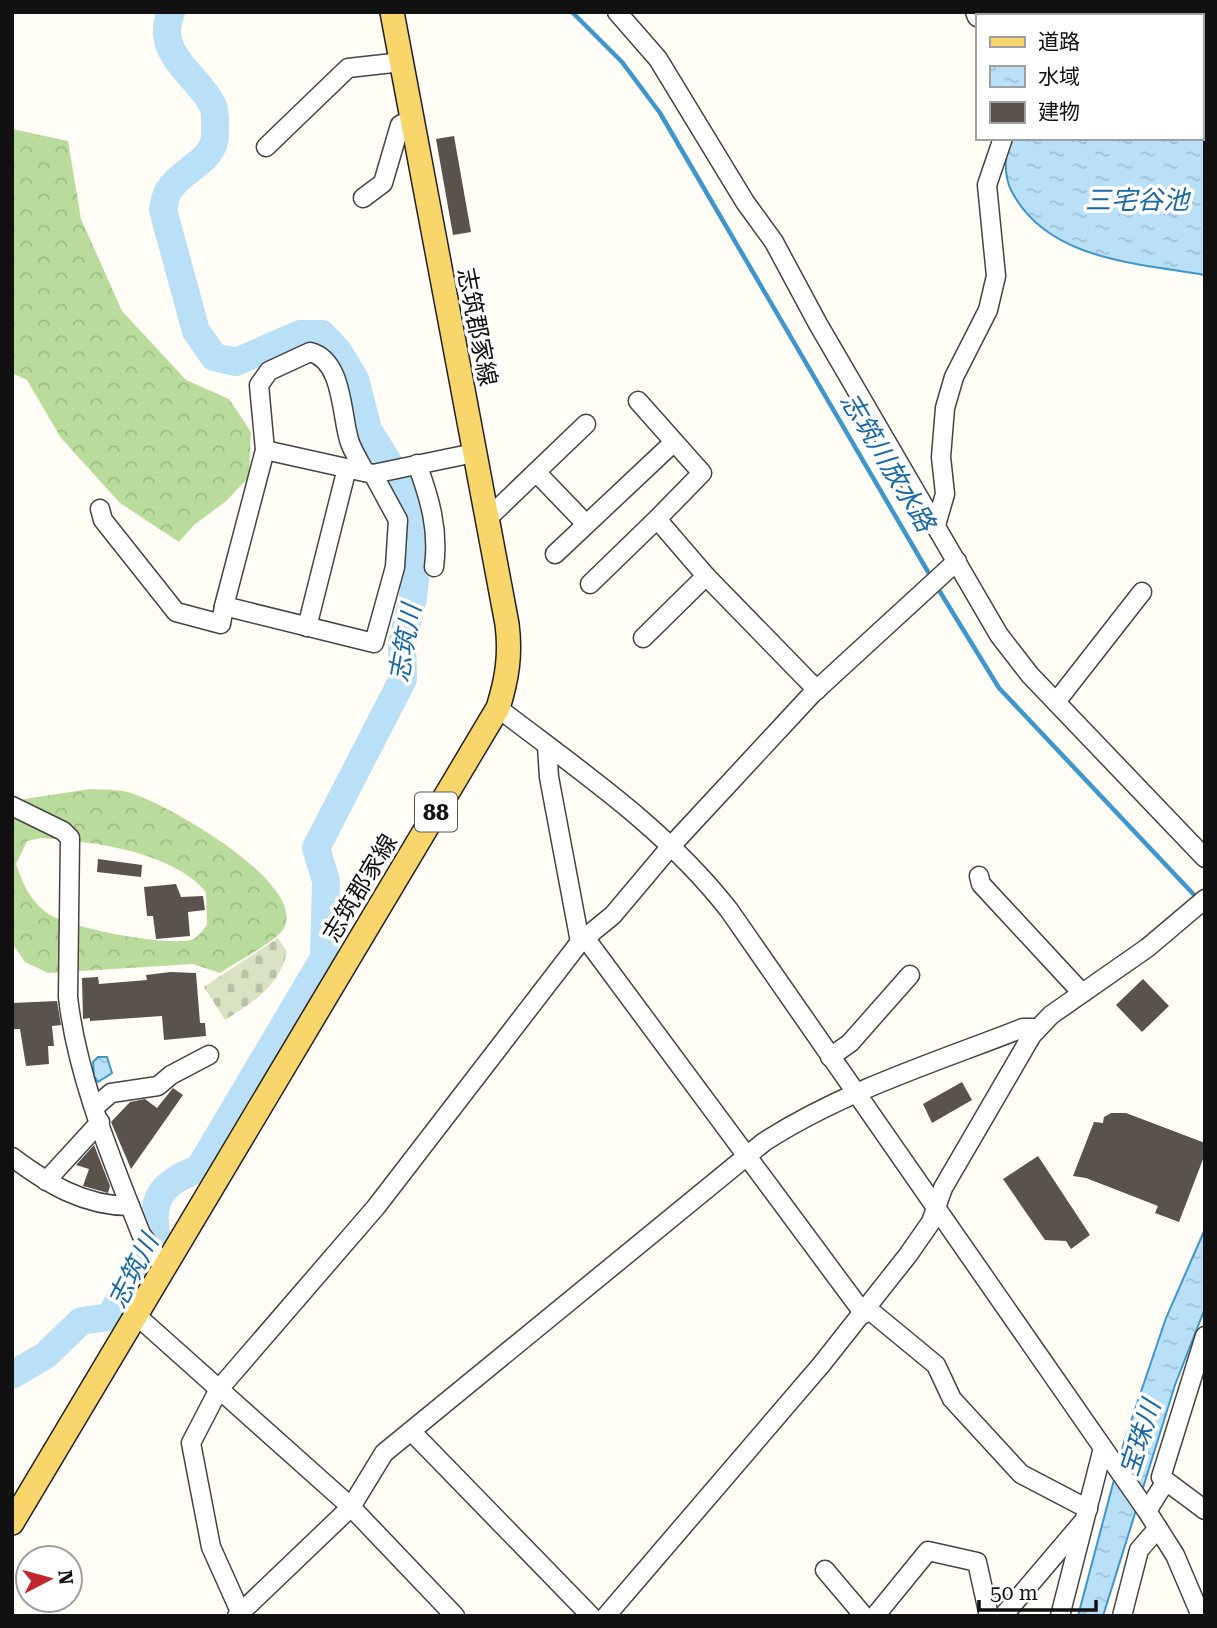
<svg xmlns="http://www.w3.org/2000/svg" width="1217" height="1628" viewBox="0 0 1217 1628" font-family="'Roboto Serif','Noto Sans JP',serif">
  <defs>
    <pattern id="forest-crowns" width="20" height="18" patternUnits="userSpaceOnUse" patternTransform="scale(1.75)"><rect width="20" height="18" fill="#b9dc9c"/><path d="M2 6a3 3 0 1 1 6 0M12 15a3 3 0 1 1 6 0" fill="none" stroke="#9ebc85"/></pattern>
    <pattern id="cemetery-stones" width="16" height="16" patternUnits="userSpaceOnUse" patternTransform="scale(1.75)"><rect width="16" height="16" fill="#d9e3c4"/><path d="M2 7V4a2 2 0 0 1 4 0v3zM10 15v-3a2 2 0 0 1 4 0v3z" fill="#b9c2a7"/></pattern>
    <pattern id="water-ripples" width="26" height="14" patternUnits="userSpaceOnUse" patternTransform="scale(1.75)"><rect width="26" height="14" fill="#b9e0f7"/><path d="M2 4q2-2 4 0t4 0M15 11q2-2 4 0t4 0" fill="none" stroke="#9ebfd3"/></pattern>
  </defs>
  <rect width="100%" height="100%" fill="#fffdf5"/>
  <g fill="url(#forest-crowns)" fill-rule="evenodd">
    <path d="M12,129L68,141L81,219L122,311L186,380L229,399L251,432L249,477L225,502L194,525L179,542L120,503L61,438L27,380L12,373Z"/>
    <path d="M90,789C102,790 116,789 127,792C162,800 315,887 282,931C274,942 233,964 220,973L193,964L48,973L25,962L12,943V801ZM41,838C90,841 172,851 206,892L207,925C202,931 198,938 191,940C164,946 69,928 47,913C29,899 23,884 16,864L27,841Z"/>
  </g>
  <path fill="url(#cemetery-stones)" d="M278,938L287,952C279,987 253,1002 225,1020L204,987Z"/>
  <g fill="url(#water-ripples)" stroke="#3f96cf" stroke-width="2">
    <path d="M1052,12H1205V275C1136,263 1046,260 1011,190C1004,176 1004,152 1011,138H1201V16H1047Z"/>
    <path d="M107,1057L112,1073L98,1082L94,1076L93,1062L98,1057Z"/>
    <path d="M1205,1229V1308L1175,1385L1103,1616H1078L1124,1442L1166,1318Z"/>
  </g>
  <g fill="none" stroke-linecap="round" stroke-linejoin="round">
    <g stroke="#3f96cf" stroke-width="4.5">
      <path d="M572,12L622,62L660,113L931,577"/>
      <path d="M937,587L999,688L1198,899"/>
    </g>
    <path stroke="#b9e0f7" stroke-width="28" d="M12,1375L46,1355L81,1321L110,1317L156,1233C150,1196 165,1181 199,1169L324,958L326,881L316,848L403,679L402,643L413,598L420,532V517L411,499L368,430L355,379L338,351L322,334H300L236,362L214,357L196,331L163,210C164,204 165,196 169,190C182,169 216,161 215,133C215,126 216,113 213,106C199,75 153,55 171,12"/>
  </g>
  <g fill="#5a524d">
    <path d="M454,136L471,232L453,235L436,139Z"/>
    <path d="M98,859L142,865L141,877L97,872Z"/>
    <path d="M176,884L181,897L203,896L205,910L188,912L190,936L156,939L153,916H147L144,887Z"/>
    <path d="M171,972L196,973L200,1023H205L206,1036L164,1040L162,1016L90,1021V1018L83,1019L82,978L98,977L99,984L147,980L146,975Z"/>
    <path d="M1143,979L1169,1006L1142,1032L1116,1005Z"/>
    <path d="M57,1001L61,1025L52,1026L54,1046H48L49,1064L26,1066L20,1029H14L12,1003Z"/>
    <path d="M962,1082L972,1100L932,1123L923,1104Z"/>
    <path d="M173,1088L183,1095L131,1169L111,1122L130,1102L145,1099L157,1108Z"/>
    <path d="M1111,1113H1126L1205,1143V1154L1179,1222L1155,1213L1158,1206L1086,1178L1073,1176L1094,1122L1103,1123L1104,1117Z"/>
    <path d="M94,1145L110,1186L108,1193L83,1186L89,1169L76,1165Z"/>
    <path d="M1038,1156L1090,1235L1071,1249L1066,1241L1045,1240L1003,1179Z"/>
  </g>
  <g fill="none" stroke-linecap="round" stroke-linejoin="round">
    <defs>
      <g id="minor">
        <path d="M617,12L658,59L745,202L774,242L818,324L999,635L1030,675L1205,858"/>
        <path d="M975,12L977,17"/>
        <path d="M266,147L348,68L402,62"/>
        <path d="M363,198L383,183L400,125L412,119"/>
        <path d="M638,401L702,473L657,519"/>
        <path d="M265,450L373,474L474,453"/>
        <path d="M417,464C430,499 439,530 434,567"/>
        <path d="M365,472C360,463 354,453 350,443C341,418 344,360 310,352L269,371L259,385L265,450L224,606L374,643L395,567L398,520L373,474"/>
        <path d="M536,472L586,524"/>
        <path d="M100,509L103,520L176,612L221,624L224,606"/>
        <path d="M487,519L586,424"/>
        <path d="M936,525L945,494L941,457L945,408L954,377L988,310L996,276L987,185L1003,138"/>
        <path d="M555,554L674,442"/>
        <path d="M590,584L657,519L706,576L817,690"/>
        <path d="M307,627L347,468"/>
        <path d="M643,638L706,576"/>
        <path d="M1056,702L1142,592"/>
        <path d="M498,708C580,771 665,828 729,910L1147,1511L1175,1555L1201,1616"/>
        <path d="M547,746L549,777L580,942"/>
        <path d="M12,806L63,831L70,838L68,997C76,1068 104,1140 130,1206C84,1206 48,1184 12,1157"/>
        <path d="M979,876L981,884L1082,993"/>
        <path d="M586,939L864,1314"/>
        <path d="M830,1057L850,1043L910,975"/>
        <path d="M96,1106L111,1093L158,1086L171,1075L209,1055"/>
        <path d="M46,1181L100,1122"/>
        <path d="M130,1206L141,1234L165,1267"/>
        <path d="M868,1309L936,1365L952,1399L1021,1474L1088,1509"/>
        <path d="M136,1315L351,1507L455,1616"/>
        <path d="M411,1431L591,1616"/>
        <path d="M1166,1481L1161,1477L1205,1336"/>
        <path d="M1147,1511L1166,1481L1205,1510"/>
        <path d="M825,1570L864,1616"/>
        <path d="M237,1616L351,1507L384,1453L764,1142C843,1091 936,1062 1023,1028H1038"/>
        <path d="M242,1616L211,1547L191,1443L219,1389L376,1207L580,942L613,915L671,846L812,694L957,561"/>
        <path d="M606,1616L821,1365L908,1255L931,1222L943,1188L1032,1035L1051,1015L1147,948L1205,899"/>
        <path d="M875,1616L928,1551L977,1562L989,1616"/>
        <path d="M1003,1616L1082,1523"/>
        <path d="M1060,1616L1103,1448"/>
        <path d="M1122,1616L1139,1550L1158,1528"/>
      </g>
      <path id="major" d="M12,1523L498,708C507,679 511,655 507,624L392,12"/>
    </defs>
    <use href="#minor" stroke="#444" stroke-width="21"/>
    <use href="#major" stroke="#222" stroke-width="26"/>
    <use href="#minor" stroke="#fff" stroke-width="18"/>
    <use href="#major" stroke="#f9d66b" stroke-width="23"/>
  </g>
  <g text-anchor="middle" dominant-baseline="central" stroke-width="7" stroke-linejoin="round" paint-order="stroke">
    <rect fill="#fff" stroke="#585858" stroke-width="2" x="415" y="792.5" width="42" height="39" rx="5"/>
    <g font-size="23" font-weight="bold" fill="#111">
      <text x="436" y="812">88</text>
    </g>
    <g font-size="24" fill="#111" stroke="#fff">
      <text transform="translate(477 327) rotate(79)">志筑郡家線</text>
      <text transform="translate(360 888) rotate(-59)">志筑郡家線</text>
    </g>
    <g font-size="26" font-style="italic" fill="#1768a6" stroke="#fff">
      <text x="1137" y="200">三宅谷池</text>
      <text transform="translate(888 462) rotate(59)">志筑川放水路</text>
      <text transform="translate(405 643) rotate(-80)">志筑川</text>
      <text transform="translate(133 1271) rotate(-63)">志筑川</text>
      <text transform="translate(1140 1438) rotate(-72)">宝珠川</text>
    </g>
  </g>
  <rect width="1217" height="1628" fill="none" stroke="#111111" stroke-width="28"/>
  <rect x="976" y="14" width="228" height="126" fill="#ffffff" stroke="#a0a0a0" stroke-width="2"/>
  <rect x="990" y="37" width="35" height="10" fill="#f9d66b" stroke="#a0a0a0" stroke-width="2"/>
  <text x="1038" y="49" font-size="21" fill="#111111">道路</text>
  <rect x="990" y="66" width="35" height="21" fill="url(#water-ripples)" stroke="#a0a0a0" stroke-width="2"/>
  <text x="1038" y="84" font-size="21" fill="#111111">水域</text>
  <rect x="990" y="102" width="35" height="21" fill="#5a524d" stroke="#a0a0a0" stroke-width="2"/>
  <text x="1038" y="119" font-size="21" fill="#111111">建物</text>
  <g transform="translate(49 1579) rotate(84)"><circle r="33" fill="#ffffff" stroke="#a0a0a0" stroke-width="2"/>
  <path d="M0-5L12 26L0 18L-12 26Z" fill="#c4262e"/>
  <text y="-10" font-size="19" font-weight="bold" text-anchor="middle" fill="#111111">N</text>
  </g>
  <path d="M979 1600v10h117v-10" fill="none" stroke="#111111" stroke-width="3.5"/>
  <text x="990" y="1600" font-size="21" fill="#111111" stroke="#ffffff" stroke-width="5" paint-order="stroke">50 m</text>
</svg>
